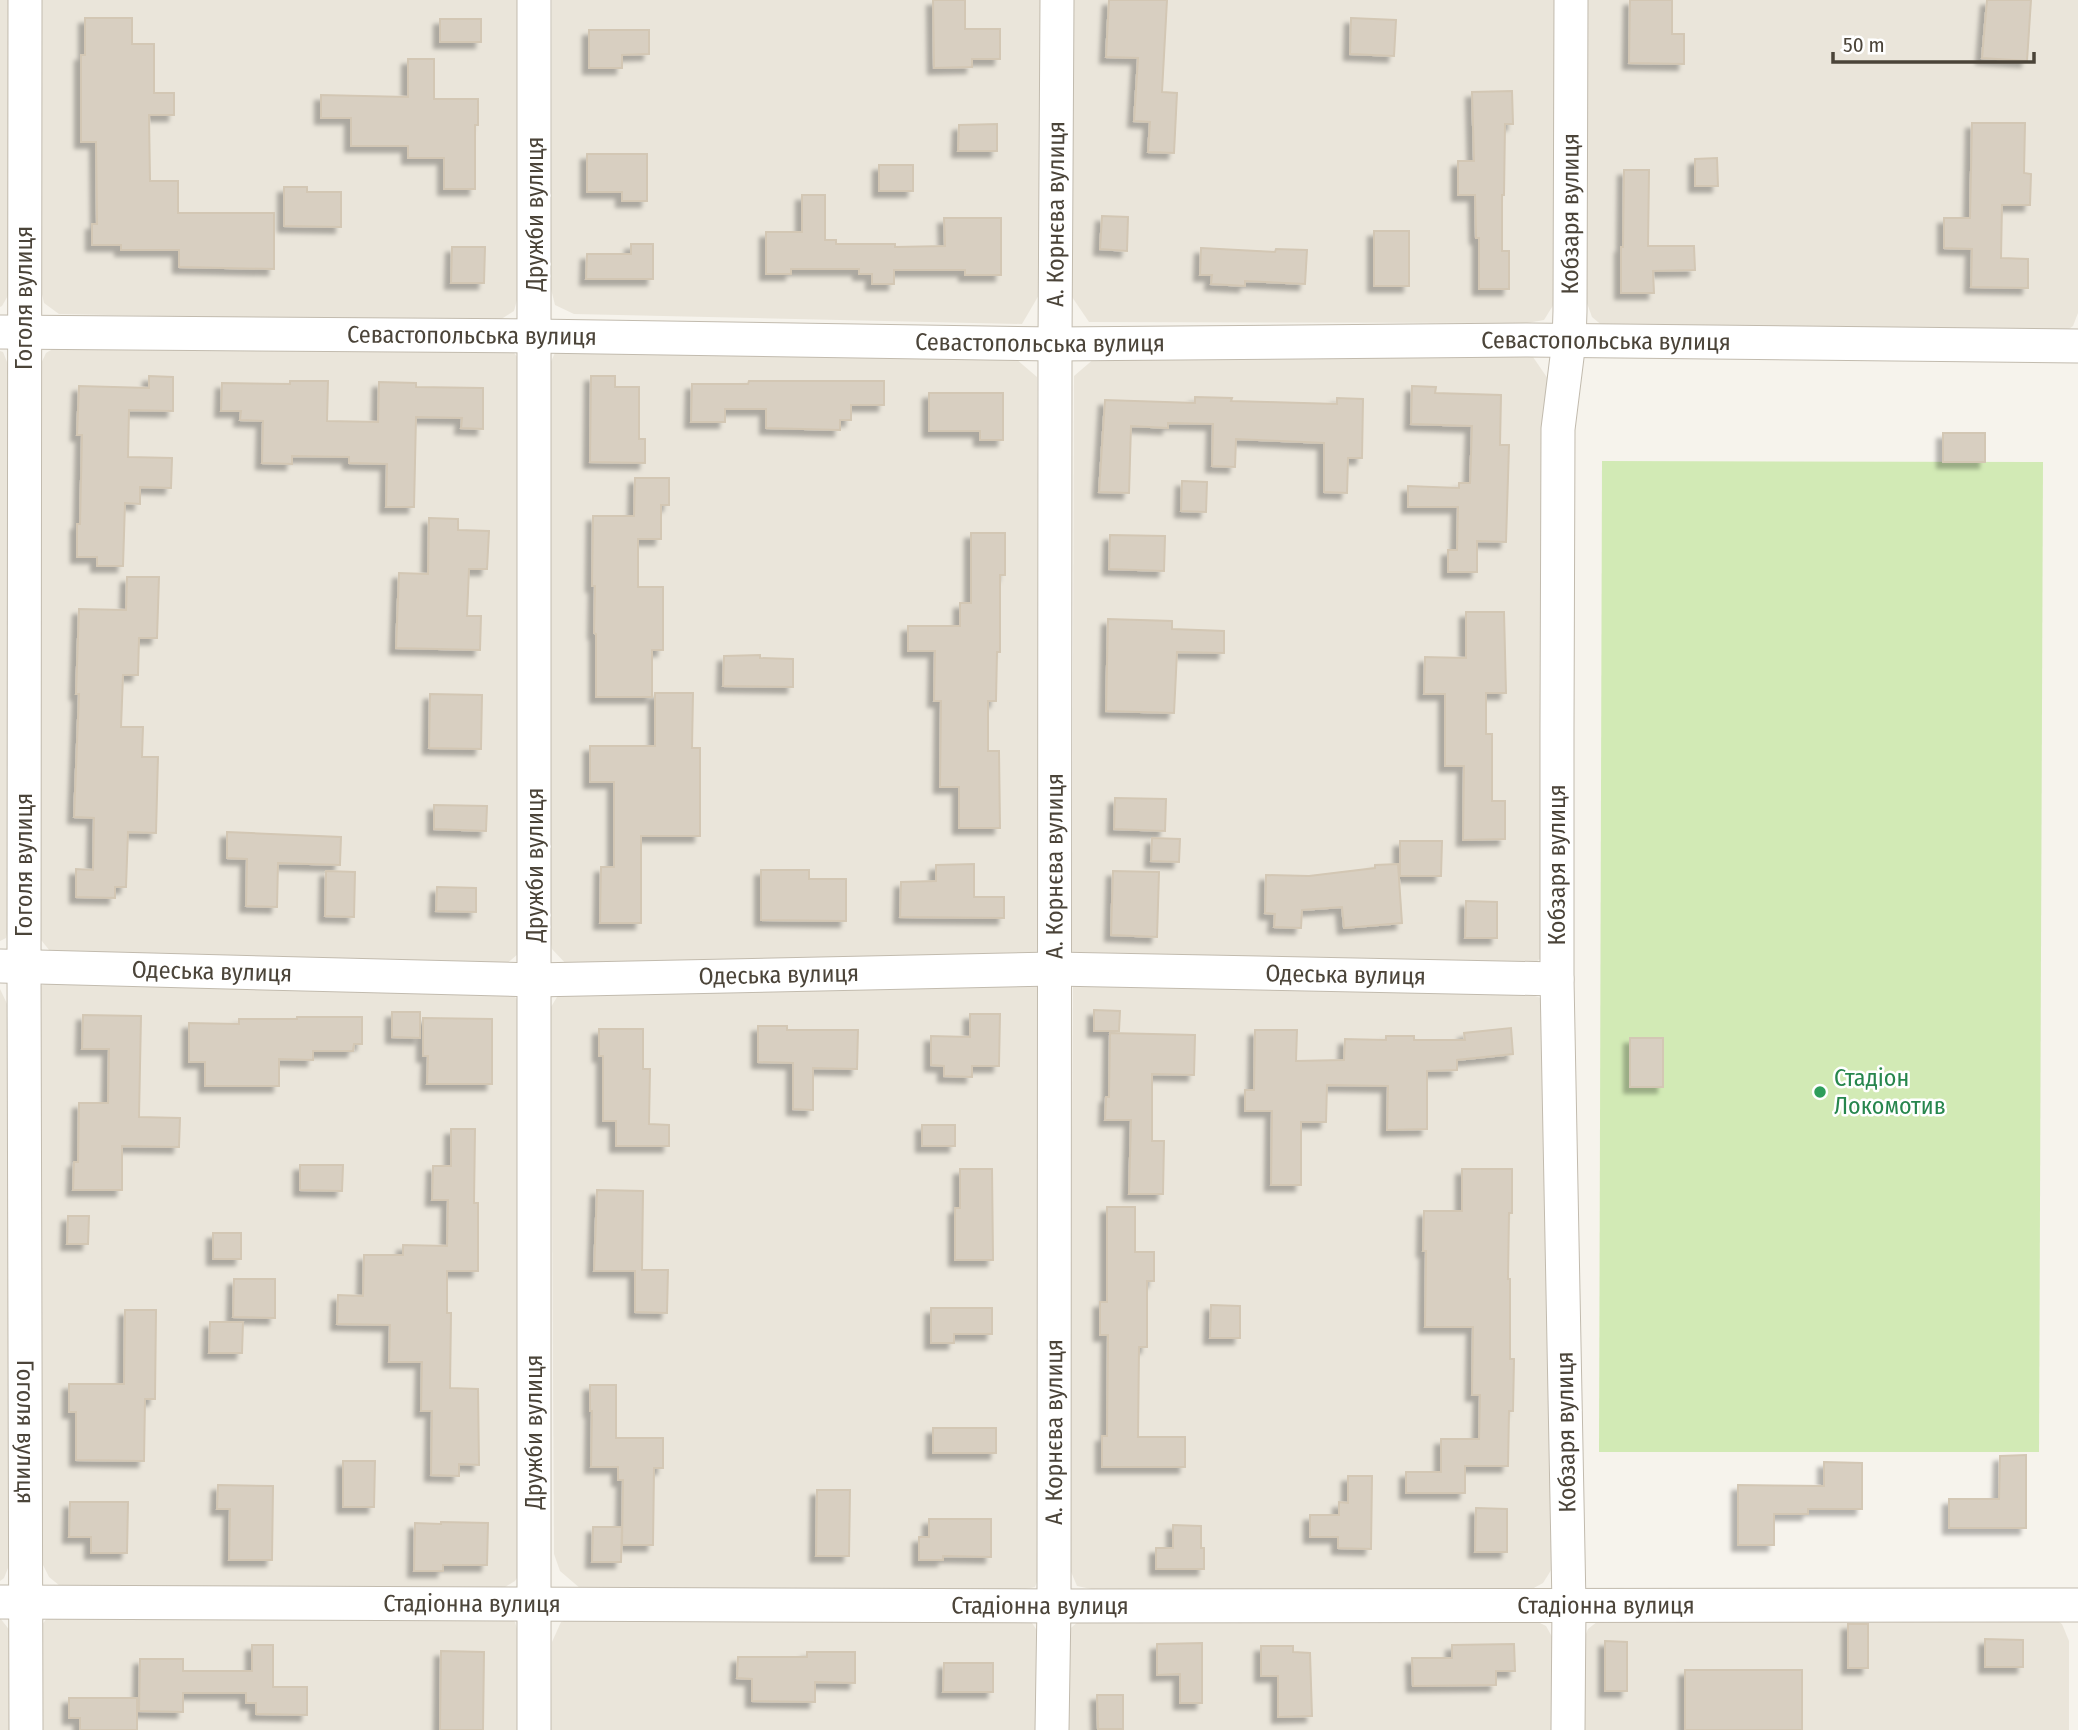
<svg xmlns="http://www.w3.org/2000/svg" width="2078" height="1730" viewBox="0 0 2078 1730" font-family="'Fira Sans Condensed',sans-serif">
  <defs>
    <filter id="shadow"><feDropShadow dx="-6" dy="6" stdDeviation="2" flood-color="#0004"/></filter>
  </defs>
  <rect width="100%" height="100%" fill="#f6f3ec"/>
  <g fill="#eae5da">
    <path d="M0,0H10V292L2,306L0,307Z"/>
    <path d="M41,0H521V285L514,311L495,323L59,314L44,303L41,290Z"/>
    <path d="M552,0H1043V288L1022,324L574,314L555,305L551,289Z"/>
    <path d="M1070,0H1557V299L1544,320L1527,323L1089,322L1068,291Z"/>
    <path d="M1584,0H2078V313L2073,326L2058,337L1604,327L1592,317L1584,295Z"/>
    <path d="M63,343L511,349L522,363L518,954L504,966L53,955L38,936L39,368L46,353Z"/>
    <path d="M557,348L1016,359L1037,377L1038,952L568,966L552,949L547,924L550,364Z"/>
    <path d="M0,351L3,352L9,367L11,913L6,938L0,941Z"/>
    <path d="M1531,354L1548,379L1550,950L1535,963L1072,952L1074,376L1095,358Z"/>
    <path d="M56,979L511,993L523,1005L525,1565L515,1581L500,1590H65L49,1577L39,1557L40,986Z"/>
    <path d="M1037,984L1043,1568L1035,1587L1016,1591L581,1589L560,1571L554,1554L551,1007L557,997L571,991Z"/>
    <path d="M1073,986L1529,994L1541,998L1555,1564L1543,1583L1521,1595L1096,1590L1077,1586L1069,1567Z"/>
    <path d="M0,989L9,1008L12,1558L4,1578L0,1581Z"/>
    <path d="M497,1612L515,1622L521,1642V1730H37V1631L48,1617Z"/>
    <path d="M579,1615L1020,1617L1032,1623L1042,1638L1041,1730H551L552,1642L561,1622Z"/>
    <path d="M1524,1615L1546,1626L1555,1642L1554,1730H1063L1064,1634L1080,1620Z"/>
    <path d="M2051,1617L2062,1624L2069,1641V1730H1581L1582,1644L1588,1629L1602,1618Z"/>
    <path d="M0,1618L11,1632L12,1730H0Z"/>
  </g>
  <path fill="#d2eab5" d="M1602,461L2043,462L2039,1452H1599Z"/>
  <g fill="#d8cfc1" stroke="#d3c7b4" stroke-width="2" filter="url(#shadow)">
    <path d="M933,0H965V29H1000V59H972V67L934,68Z"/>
    <path d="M1109,0H1167L1162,92L1177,93L1174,153L1148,152L1150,122L1134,121L1138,58L1106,57Z"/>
    <path d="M1630,0H1672V34H1684V64L1629,63Z"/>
    <path d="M1987,0H2031L2027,61L1982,58Z"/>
    <path d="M85,18H132V44H154V93H174V115H149L150,181H178V213H274V269L179,267V250H121V245H92V224H97L96,142H81V55H85Z"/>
    <path d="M1351,18L1396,20L1394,56L1350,54Z"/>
    <rect x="440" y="19" width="41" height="23"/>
    <path d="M589,30H649V54L622,55V68H589Z"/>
    <path d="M408,59H434V99H478V125H475V189H444V158H408V146H351V118H321V95L408,97Z"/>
    <path d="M1512,91L1513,124H1505L1504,195H1502V251H1509V289H1479V238H1476L1475,195H1458V161H1474L1472,92Z"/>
    <path d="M1972,123H2025L2024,173L2031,174L2030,205H2002L2001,258L2028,259V288L1971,287L1972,249L1944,248V218H1970Z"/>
    <path d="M997,124V151H958L959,125Z"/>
    <path d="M587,154H647V201H622V192H587Z"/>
    <path d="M1717,158L1718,186H1695V159Z"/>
    <rect x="879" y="165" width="34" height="26"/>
    <path d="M1624,170H1649L1648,246H1694L1695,270L1653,271L1654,293H1621V247H1623Z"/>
    <path d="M284,187H307V192H341V227L284,226Z"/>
    <path d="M802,195H825V240H836V244H895V247L945,246L944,218H1001V275H965V270H894V284H872V274H859V269H791V274H766V232H802Z"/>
    <path d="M1102,216L1128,217L1127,251L1100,249Z"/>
    <rect x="1374" y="231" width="35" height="55"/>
    <path d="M631,244H653V279H586L587,254H631Z"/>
    <path d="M452,247H485L484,283H451Z"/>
    <path d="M1201,248L1275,252L1276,249L1307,250L1305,284L1245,281V286L1211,284L1212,275H1200Z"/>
    <path d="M149,376L173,377V411L129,410L128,457L172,458L171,488L140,487V504L125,503L123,566H97V557H77V524H80L82,435H77L79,386L149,388Z"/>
    <path d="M591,376H615V387H639V439H645V463L590,462Z"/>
    <path d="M290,381H328L327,421L378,422L379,382L416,383V387L483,388V429L461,428L462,418L416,417L414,507H386L387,464L349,463V457L292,456V464L262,463L263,421L240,420L241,411H221L222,383L290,384Z"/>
    <path d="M749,381H884V405H851V420H840V430L766,428V409H725V422H691L692,384H748Z"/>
    <path d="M1412,386L1436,387L1435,393L1501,395L1500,445H1509L1506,542L1477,541V572H1448V550H1457L1458,507H1408V486L1459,488V483H1470L1472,426L1411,424Z"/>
    <path d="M929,393H1003V440H980V431H929Z"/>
    <path d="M1195,397L1232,398L1231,401L1337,404V398L1363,399L1362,458H1348L1347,493L1324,492V443L1236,439L1235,467L1212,466L1213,424L1168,423V428L1131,426L1129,493L1099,492L1105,400L1195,403Z"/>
    <rect x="1943" y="433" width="42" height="29"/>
    <path d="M635,478H669V505H661V539H638V587H663V650H652V697H596V634L594,633L595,586H592L593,516H634Z"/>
    <path d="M1182,481L1207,482L1206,512L1181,511Z"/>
    <path d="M429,518L458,519V530L489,531L487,569H469L467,616H481L480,650L396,648L399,573L428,574Z"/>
    <path d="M971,533H1005V575H1000V652H997L996,701H988V751H999L1000,828H959V787H940L941,701H934L935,651H908V626H960V603H971Z"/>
    <path d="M1110,535L1165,536L1164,571L1109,569Z"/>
    <path d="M127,577H159L157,638H139L138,675H123L121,727H143L142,757H158L156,833L128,832L126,887H115V898L76,897V869L93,870L94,818L74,817L79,694H76L79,609L126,610Z"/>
    <path d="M1466,612H1504L1506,693H1486V734H1492V801H1505V839L1463,840L1464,766H1445V694H1424L1425,657L1466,658Z"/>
    <path d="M1108,619L1172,621V629L1224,631V653L1177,652L1174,713L1106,711Z"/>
    <path d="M760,655V658L793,659V687L723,686L724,656Z"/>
    <path d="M655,693H693L692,748H700V836H641V923H600L601,867H614V782H590V746H655Z"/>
    <path d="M430,694L482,695L481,749L429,748Z"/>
    <path d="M1115,798L1166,799L1165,831L1114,829Z"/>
    <path d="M434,805L487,806L486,831L434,829Z"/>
    <path d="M227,832L341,837L340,865L278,863L277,907L246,906L247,859L227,858Z"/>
    <path d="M1152,838L1180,839L1179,862L1151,861Z"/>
    <path d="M1400,841H1442L1441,876H1400Z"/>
    <path d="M974,864V897H1004V918L900,917L901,882L936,881V865Z"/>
    <path d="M1398,864L1402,923L1344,928L1342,907L1302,910L1301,928L1274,927L1275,914L1265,913L1266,875L1309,876L1375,868V865Z"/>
    <path d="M761,870H809V879H846V921L761,920Z"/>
    <path d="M326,871L355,872L354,917L325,916Z"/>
    <path d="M1113,871L1159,872L1157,937L1111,935Z"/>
    <path d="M437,887L476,888V912L436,911Z"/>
    <path d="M1466,901L1497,902V938H1465Z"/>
    <path d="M1094,1010L1120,1011L1119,1031H1094Z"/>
    <path d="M392,1012H420V1038L392,1037Z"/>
    <path d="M970,1014H1000L999,1066H972V1077L944,1076V1066L931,1065V1036L970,1037Z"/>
    <path d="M83,1015L141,1016L139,1117L180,1118L179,1147L122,1146V1190H73L74,1162H78L79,1103H108L109,1049H82Z"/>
    <path d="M297,1017H362V1044H354L353,1051H313V1060L279,1059V1086H205V1062H189V1023L239,1024V1019H297Z"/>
    <path d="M423,1018L492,1019V1084H427L428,1056H423Z"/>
    <path d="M758,1026H787V1030H858L857,1069L813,1068V1110L793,1109V1063L758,1062Z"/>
    <path d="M1511,1028L1513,1054L1457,1060V1070L1427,1071V1129L1387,1130L1388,1086L1327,1085L1326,1122H1301V1185H1271L1272,1111H1245V1090H1254L1255,1030H1297L1296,1061L1344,1060L1345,1039L1386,1040V1036H1414V1040H1465L1464,1033Z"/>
    <path d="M599,1029H643V1069H650L649,1124L669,1125V1146H616V1121H603V1056H599Z"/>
    <path d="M1110,1033L1195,1035L1194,1075L1152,1074V1141H1164L1163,1194H1129L1131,1120H1105L1106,1097H1109Z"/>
    <rect x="1630" y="1038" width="33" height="49"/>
    <rect x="922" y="1125" width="33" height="21"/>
    <path d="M451,1129H475L474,1203H478V1271H447V1313H451L450,1388L478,1389L479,1465L459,1464V1476L431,1475L432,1411H421L422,1362H389L390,1325L337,1324L338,1295L363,1296L364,1255H403V1245L447,1246L448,1200H432L433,1166H451Z"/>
    <path d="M300,1165H343L342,1191L300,1190Z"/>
    <path d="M960,1169H992L993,1260H955V1208H960Z"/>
    <path d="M1462,1169H1512V1213H1509L1508,1279H1510V1359H1514L1513,1411H1509L1508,1466H1465V1493H1406V1472H1441V1439H1479L1480,1395H1472L1473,1327H1425L1426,1251H1423L1424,1211H1462Z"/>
    <path d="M597,1190L643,1191L642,1270H668L667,1313L635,1312V1271H594Z"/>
    <path d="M1107,1207H1135V1252H1154V1281H1147V1347H1139L1138,1437H1185V1467H1102V1436H1107L1108,1335H1100V1302H1107Z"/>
    <path d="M68,1216H89L88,1244H67Z"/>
    <rect x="213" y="1233" width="28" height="26"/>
    <path d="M234,1279H275V1318L233,1317Z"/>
    <path d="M1211,1305L1240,1306V1338H1210Z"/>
    <path d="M931,1308H992V1334H954V1343H931Z"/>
    <path d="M125,1310H156L155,1399H145L144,1461L76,1460V1412H69V1384H124Z"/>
    <path d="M210,1322H243L242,1353H209Z"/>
    <path d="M590,1385H616V1438H663V1468H654L653,1545H622L623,1480H618V1467H591L592,1411H590Z"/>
    <rect x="933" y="1428" width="63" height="25"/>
    <path d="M2026,1455V1528H1949V1499H1999L2000,1456Z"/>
    <path d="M343,1461H375L374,1507H343Z"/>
    <path d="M1824,1462L1862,1463V1509H1808V1514H1774V1545H1738V1485L1824,1486Z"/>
    <path d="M1348,1476H1372L1371,1549L1338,1548V1537H1310V1515H1339V1502L1348,1503Z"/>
    <path d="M218,1485L273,1486L272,1560H229L230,1509H217Z"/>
    <path d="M817,1490H850L849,1556H816Z"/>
    <path d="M70,1502H128L127,1553H91V1537H69Z"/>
    <path d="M1476,1508L1507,1509V1552H1475Z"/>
    <path d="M929,1519H991V1557L943,1556V1560H919V1537H929Z"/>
    <path d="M441,1522L488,1523L487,1565H443V1571H414L415,1523L441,1524Z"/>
    <path d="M1173,1525L1201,1526V1548H1204V1569H1156V1548H1173Z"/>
    <path d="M593,1527H622L621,1562H592Z"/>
    <rect x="1848" y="1624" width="20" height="44"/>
    <path d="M1985,1639L2023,1640V1667H1985Z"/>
    <path d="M1605,1641L1627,1642V1691H1605Z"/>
    <path d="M1202,1643V1703H1180V1674L1157,1675V1644Z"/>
    <path d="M1514,1644L1515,1671H1496V1685L1413,1686L1412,1658H1452V1645Z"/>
    <path d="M252,1645H273V1687H307V1715L256,1714V1703H246V1693H183V1712L139,1711L140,1659H183V1671H252Z"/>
    <path d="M1261,1646H1293V1652L1310,1653L1312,1716L1278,1717V1676H1261Z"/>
    <path d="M441,1651L484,1652L483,1730H440Z"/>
    <path d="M807,1652H855V1683L815,1682V1702L752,1701V1679L737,1678L738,1657H807Z"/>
    <path d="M944,1663H993V1692H943Z"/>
    <rect x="1685" y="1670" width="117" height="60"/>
    <path d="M1097,1695H1123V1729H1098Z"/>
    <path d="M69,1698H137V1730H80V1718H69Z"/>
  </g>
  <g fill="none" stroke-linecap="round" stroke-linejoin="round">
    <defs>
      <g id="minor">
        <path id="s1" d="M25,0L24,966L26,1730"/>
        <path id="s2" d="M0,332L535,336L1055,344L1527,340L2078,346"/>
        <path id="s3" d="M0,966L535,980L1054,969L1557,979"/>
        <path id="s4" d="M0,1602L1054,1606L2078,1605"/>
        <path d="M534,1730V0"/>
        <path id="s5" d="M1052,1730L1054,1606L1055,344L1057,0"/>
        <path id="s6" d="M1568,1730L1569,1605L1557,979V731L1558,429L1569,341L1570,311L1571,0"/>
      </g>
    </defs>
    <use href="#minor" stroke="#c2bbae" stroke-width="35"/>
    <use href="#minor" stroke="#fff" stroke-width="33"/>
  </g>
  <circle fill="#2e9e5b" stroke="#fff" stroke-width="2.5" cx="1820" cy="1092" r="7"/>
  <g text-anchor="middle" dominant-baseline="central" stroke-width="5" stroke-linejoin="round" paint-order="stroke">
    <g font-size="24" fill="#4b4439" stroke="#fff">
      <text transform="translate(535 214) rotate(-90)">Дружби вулиця</text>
      <text stroke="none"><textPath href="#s5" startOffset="1516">А. Корнєва вулиця</textPath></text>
      <text stroke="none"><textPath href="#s6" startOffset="1517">Кобзаря вулиця</textPath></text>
      <text transform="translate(24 298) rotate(-90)">Гоголя вулиця</text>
      <text stroke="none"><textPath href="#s2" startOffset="472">Севастопольська вулиця</textPath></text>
      <text stroke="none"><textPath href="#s2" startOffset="1606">Севастопольська вулиця</textPath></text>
      <text stroke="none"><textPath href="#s2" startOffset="1040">Севастопольська вулиця</textPath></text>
      <text transform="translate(24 865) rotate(-90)">Гоголя вулиця</text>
      <text transform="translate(535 865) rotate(-90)">Дружби вулиця</text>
      <text stroke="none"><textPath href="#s5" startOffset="864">А. Корнєва вулиця</textPath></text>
      <text transform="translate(1557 865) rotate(-90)">Кобзаря вулиця</text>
      <text stroke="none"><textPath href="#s3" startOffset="212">Одеська вулиця</textPath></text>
      <text stroke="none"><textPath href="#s3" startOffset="779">Одеська вулиця</textPath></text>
      <text stroke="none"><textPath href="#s3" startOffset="1346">Одеська вулиця</textPath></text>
      <text stroke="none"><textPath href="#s1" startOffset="1432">Гоголя вулиця</textPath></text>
      <text transform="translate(534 1432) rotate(-90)">Дружби вулиця</text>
      <text stroke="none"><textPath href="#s5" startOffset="298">А. Корнєва вулиця</textPath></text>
      <text transform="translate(1566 1432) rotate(-91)">Кобзаря вулиця</text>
      <text stroke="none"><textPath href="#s4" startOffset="472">Стадіонна вулиця</textPath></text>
      <text stroke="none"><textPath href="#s4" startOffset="1606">Стадіонна вулиця</textPath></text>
      <text stroke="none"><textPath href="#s4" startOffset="1040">Стадіонна вулиця</textPath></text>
    </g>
    <g font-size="24" fill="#27864d" stroke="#fff" text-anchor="start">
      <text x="1834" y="1078">Стадіон<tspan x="1834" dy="28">Локомотив</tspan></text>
    </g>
  </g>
  <path d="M1833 52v10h201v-10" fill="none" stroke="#4b4439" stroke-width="3.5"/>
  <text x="1843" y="52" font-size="21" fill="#4b4439" stroke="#ffffff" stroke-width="5" paint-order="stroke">50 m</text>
</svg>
